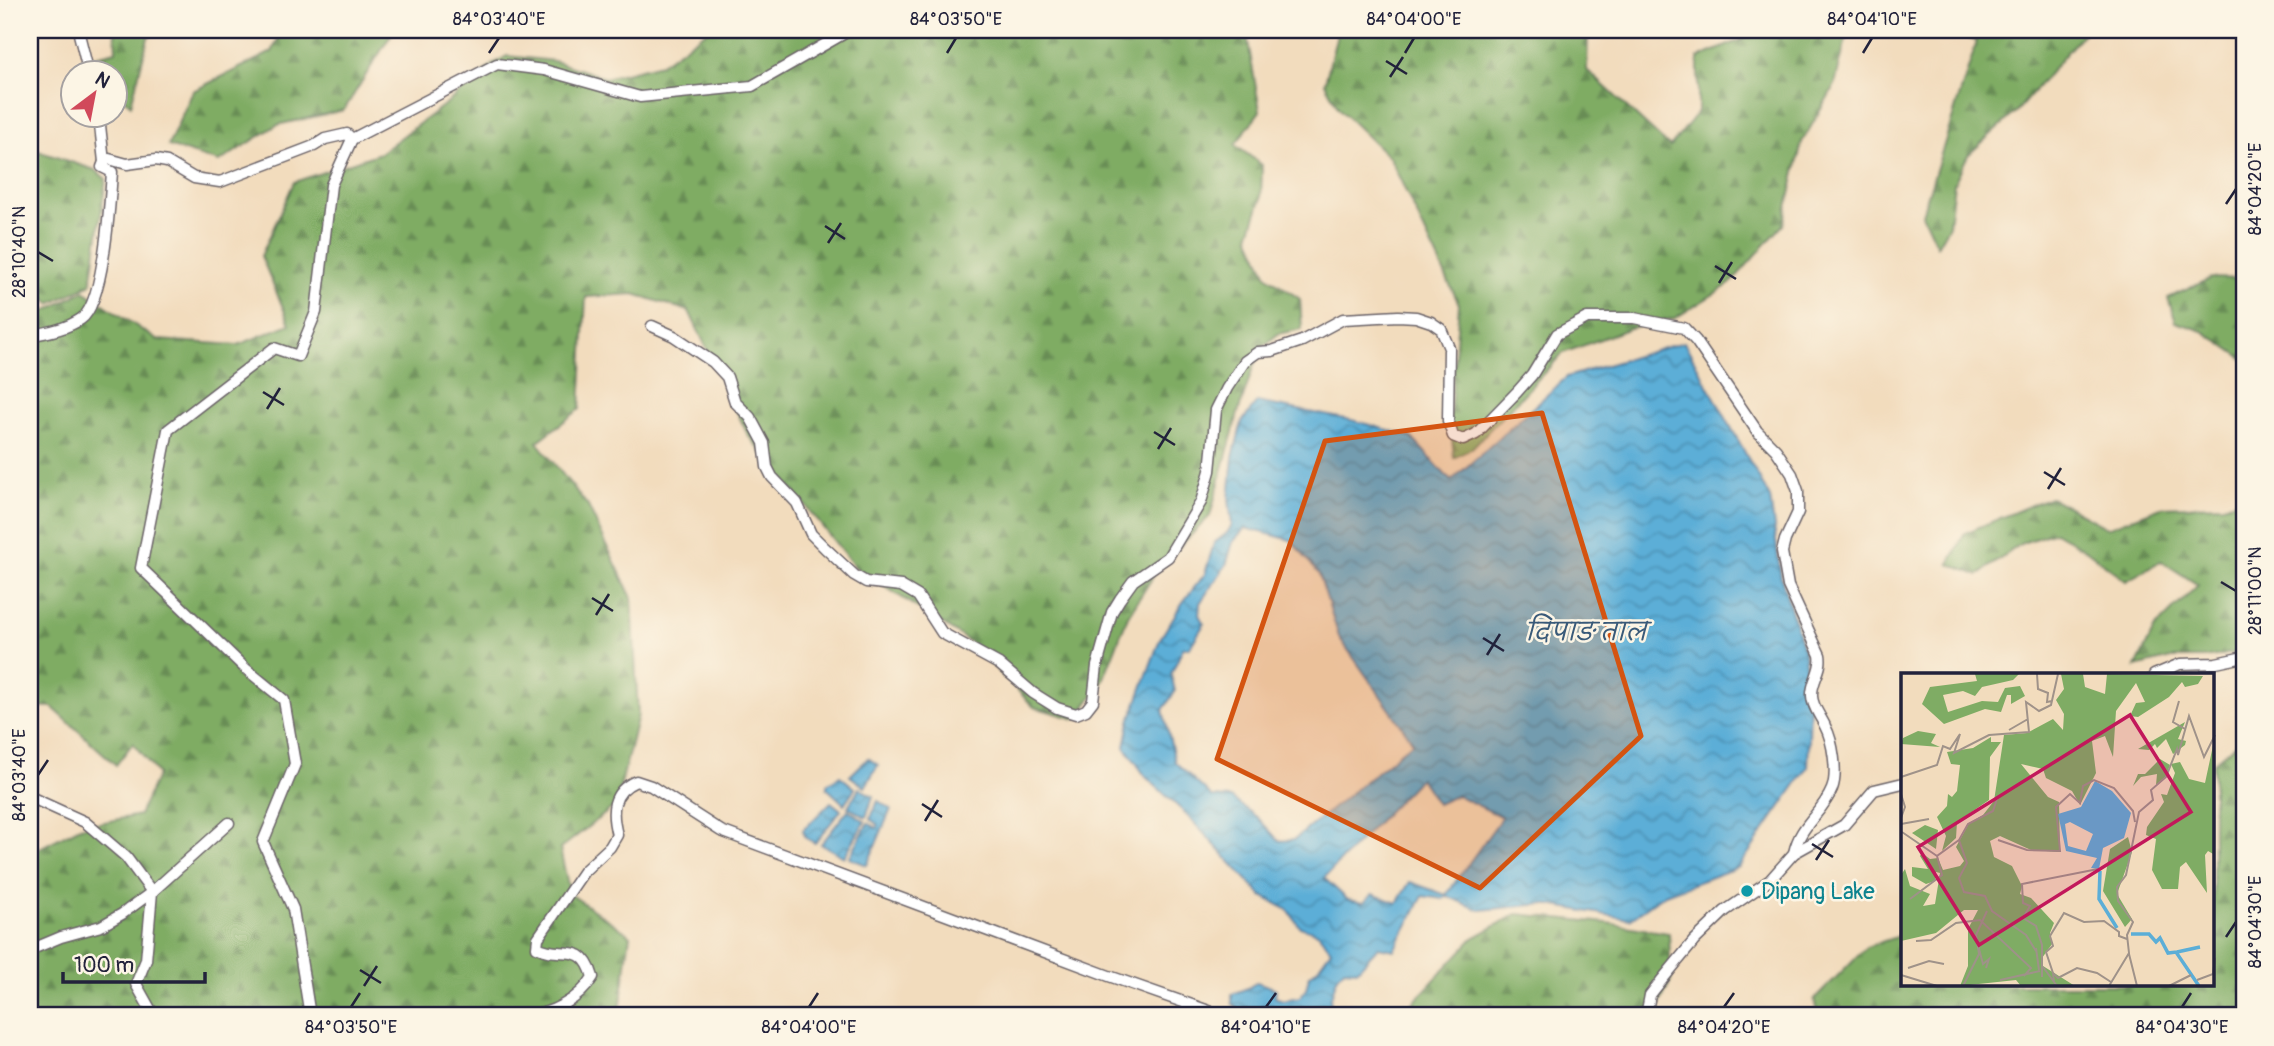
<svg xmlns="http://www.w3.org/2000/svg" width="2274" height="1046" viewBox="0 0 2274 1046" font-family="Pangolin,'Playpen Sans Deva',sans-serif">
  <defs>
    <pattern id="forest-firs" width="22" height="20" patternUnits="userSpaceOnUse" patternTransform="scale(1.75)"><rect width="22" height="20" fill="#7fac64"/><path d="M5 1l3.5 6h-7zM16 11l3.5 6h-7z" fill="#688c54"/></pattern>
    <pattern id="water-waves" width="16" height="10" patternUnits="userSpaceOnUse" patternTransform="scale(1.75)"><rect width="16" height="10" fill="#5baed7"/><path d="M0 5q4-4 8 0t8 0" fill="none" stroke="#4b8db0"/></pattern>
  </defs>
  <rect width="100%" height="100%" fill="#fcf5e5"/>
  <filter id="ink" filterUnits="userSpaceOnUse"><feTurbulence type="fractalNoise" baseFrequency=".0143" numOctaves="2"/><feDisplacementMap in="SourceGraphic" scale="14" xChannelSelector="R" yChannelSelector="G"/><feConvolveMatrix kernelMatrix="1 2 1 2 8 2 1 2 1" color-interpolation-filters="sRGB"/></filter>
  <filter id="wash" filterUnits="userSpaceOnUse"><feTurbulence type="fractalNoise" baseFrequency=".00686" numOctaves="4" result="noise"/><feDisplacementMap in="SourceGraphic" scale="28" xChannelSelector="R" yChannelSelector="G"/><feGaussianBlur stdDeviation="1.57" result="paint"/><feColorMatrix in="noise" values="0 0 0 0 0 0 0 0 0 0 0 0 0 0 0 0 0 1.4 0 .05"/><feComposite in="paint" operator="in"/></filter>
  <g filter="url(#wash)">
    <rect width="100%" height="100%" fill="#f2dcbd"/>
    <g fill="url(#forest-firs)" stroke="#506750" stroke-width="2">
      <path d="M115,30H159L148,38L131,105L116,92V74L99,73L92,57L116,51Z"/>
      <path d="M282,30H394L344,110L277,125L219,162L168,146L193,91L272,52Z"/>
      <path d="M708,30H1246L1260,111L1235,145L1262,165L1261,200L1249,236L1267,276L1300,299L1302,329L1278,334L1259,350L1239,410L1210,516L1159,567L1128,616L1102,683L1076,719L1034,707L970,642L855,567L748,435L689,311L634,294L586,297L580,409L537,442L588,506L632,598L638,715L616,805L560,849L570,894L630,935L620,1010L622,1016H30V853L80,827L139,815L158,774L133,743L116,765L52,707L30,706V319L84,291L157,340L238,345L290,324L261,256L294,182L380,153L448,102L493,64L507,56L554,61L605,78L661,64Z"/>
      <path d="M1338,30H1588L1587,70L1670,147L1698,112V58L1755,34L1756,30H1848L1835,85L1802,142L1783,225L1730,284L1675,318L1630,328L1563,353L1472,448L1454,458L1450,418L1459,304L1390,158L1339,109L1325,83Z"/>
      <path d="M1943,30H2086L2017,111L1968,155L1954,183L1949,225L1937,246L1922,214L1977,41Z"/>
      <path d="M30,141L32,149L95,170L106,179L91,284L50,304L30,279Z"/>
      <path d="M2212,278L2244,279V359L2203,331L2176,322L2168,298Z"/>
      <path d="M2050,497L2107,528L2161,507L2223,505L2244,499V651L2205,658H2171L2136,667L2154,629L2198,585L2161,561L2126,581L2087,551L2055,532L2022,543L1978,575L1949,564L1965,533Z"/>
      <path d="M2244,737V1016H1818L1814,1000L1866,947L1896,937L1903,930V985H2213V763Z"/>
      <path d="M1517,914L1607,923L1669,933L1671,980L1654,1016H1401L1473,938Z"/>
    </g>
    <g fill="url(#water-waves)" stroke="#3e6889" stroke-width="2" fill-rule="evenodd">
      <path d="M1684,342L1770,498L1781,577L1804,652L1810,707L1808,767L1739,867L1665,894L1630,919L1544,904L1480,910L1447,896L1443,899L1423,896L1394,950L1378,947L1357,970L1344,969L1337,978L1330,1000L1334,1016H1249L1240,1011L1232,1003V994L1248,988L1257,982L1276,989L1275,997L1283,1000L1300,997L1306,989L1309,976L1318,968L1331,950L1318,933L1300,927L1288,910L1262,896L1186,814L1146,777L1125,747L1130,721L1160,639L1183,602L1205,574L1214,543L1227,533L1232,525L1229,499L1233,457L1242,422L1257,402L1356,421L1411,437L1451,481L1567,377ZM1245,528L1291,540L1319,574L1339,637L1413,742L1294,840L1279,841L1258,818L1231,798L1212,797L1175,762L1163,710L1175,691L1171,674L1183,648L1190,647L1204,624L1199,615L1200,603L1226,565L1233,542ZM1420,778L1437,804L1457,795L1502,817L1446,895L1410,882L1397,903L1372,894L1364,903L1348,900L1324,878Z"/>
      <path d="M868,758L878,765L865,787L850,776Z"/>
      <path d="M840,776L855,788L844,804L827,788V784Z"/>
      <path d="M859,788L873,796L866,817L848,807Z"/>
      <path d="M878,801L891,809L867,865L849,858L868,823L876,828L878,825L870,819Z"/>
      <path d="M831,802L841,810L815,843L806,838L803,830Z"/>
      <path d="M848,810L865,821L844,857L821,844Z"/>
    </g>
  </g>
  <g filter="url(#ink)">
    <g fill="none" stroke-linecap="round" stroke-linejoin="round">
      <defs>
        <g id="minor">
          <path d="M78,30L89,74"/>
          <path d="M99,116L104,162"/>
          <path d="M652,326L674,336L713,362L727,377L735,402L750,417L764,443L767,467L772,477L797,503L811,534L825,548L854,575L866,582L901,586L918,596L942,633L999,664L1033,693L1057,708L1076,714L1086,710L1093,701L1097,666L1112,612L1120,599L1133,581L1168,557L1201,502L1210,471L1216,410L1227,388L1245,361L1258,352L1272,351L1302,341L1343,319L1398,316L1416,317L1431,322L1441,329L1449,348L1448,421L1453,436L1463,440L1476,434L1517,392L1532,375L1557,334L1587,318H1634L1684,328L1696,341L1757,431L1776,450L1792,474L1798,491V512L1785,540L1782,552L1788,586L1820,655C1823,670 1811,681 1812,696C1812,706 1821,717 1825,726C1833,741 1838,773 1832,789C1822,814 1800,824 1794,853"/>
          <path d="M30,335C47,333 66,329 81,319C104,304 110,201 112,172L102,167L104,162L109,159L127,164L156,160L167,162L194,178L220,182L314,146L325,139L347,134L352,139"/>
          <path d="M2154,675L2180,664L2216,663L2244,657"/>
          <path d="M30,797L85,822L126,857L152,892L146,960L136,984L154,1016"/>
          <path d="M30,950L61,937L101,926L122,914L152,892L229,823"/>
          <path d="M310,1016L293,909L263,842L295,764L284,700L246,669L141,568L168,430L274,348L298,356L316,312L331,185L352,139L497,64L544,70L640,97L752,86L850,30"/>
          <path d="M525,1016C551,1015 580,999 593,977C582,939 561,960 537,947L538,938L584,871L610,847L617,835C611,812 611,792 636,781L651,786L721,831L1109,976L1223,1016"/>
          <path d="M1646,1016L1650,995L1661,981L1694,941L1725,911L1770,880L1794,853L1844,825L1874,790L1903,783"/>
        </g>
      </defs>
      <use href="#minor" stroke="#6b6368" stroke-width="13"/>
      <use href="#minor" stroke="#fff" stroke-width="10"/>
    </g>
  </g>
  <path fill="#d45411" fill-opacity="0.2" stroke="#d45411" stroke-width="5" stroke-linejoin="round" d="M1542,413L1641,736L1480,888L1217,759L1325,441Z"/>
  <path fill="none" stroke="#22223b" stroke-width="2.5" d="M489,53L499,38M947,53L956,38M1405,53L1414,38M1863,53L1872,38M1386,61L1407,74M1390,77L1403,57M2226,204L2236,189M825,226L845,239M828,243L841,223M38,252L53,261M1715,266L1736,279M1719,283L1732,262M263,392L284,405M267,409L280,388M1154,432L1175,445M1158,449L1171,428M2044,472L2065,485M2048,489L2061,468M2221,582L2236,591M592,598L613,611M596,615L609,594M1483,638L1504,651M1487,655L1500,634M38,775L48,760M922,804L942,817M925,821L938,800M1812,844L1833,857M1816,860L1829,840M2226,937L2236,922M360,970L381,983M364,986L377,966M351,1007L360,993M809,1007L818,993M1266,1007L1276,993M1724,1007L1734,993M2182,1007L2191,993"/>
  <circle fill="#0f9aa8" stroke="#fcf5e5" stroke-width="2.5" cx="1747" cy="891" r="7"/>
  <g text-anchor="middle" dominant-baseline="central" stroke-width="5" stroke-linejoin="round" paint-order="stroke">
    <g font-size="23" fill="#0d838f" stroke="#fcf5e5" text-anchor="start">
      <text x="1761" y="891">Dipang Lake</text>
    </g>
    <g font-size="24" font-style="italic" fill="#395a79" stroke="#fcf5e5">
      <text x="1586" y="632">दिपाङ ताल</text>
    </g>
  </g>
  <g transform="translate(1901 673)">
    <rect width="313" height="313" fill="#f2dcbd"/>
    <path d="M74,1H118L112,7L81,14L74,23L62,18L42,22L47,39L81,28L97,29L104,15L119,13L124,23L110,31V22H106L100,39L84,36L43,51L21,31L29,14L76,8ZM160,1H182L184,14L204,21L206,1L302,3L297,11L284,14L281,9L268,24L237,44L229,43L235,30L244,29L235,10L215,38L212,84L204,63L191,68L195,100L179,132L171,118L145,105L142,96L120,91L147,124L158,129L159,179L130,177L99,163L89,168L93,184L111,193L121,213L119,221L130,225L153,250L149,260L151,271L141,285L142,293L174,313H120L115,307L59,313L67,293V256L77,237H63L35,260L0,268V202L4,196L9,213L29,221L22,233L34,231L39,200L35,199L34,208L25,211L11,203V194L27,196L19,183L21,180L29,186L37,185L42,197L59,193L63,188L55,174L68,150L82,142L93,128L103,62L126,60L152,46L162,57L163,41L155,27L163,16ZM284,49L277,66L285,68L284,72L272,81L265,66L256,75L254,71L248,77L237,76ZM17,58L35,61L30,70L39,74L0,71L2,65ZM90,64V69H100L89,84L88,127L56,149L55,165L41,178L45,163L36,144L46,133L47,121L51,124L56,118L59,92L50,91L46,79L72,75ZM313,68L314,182L307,178L304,182L306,220L285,189L279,194L277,216H261L251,197L255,166L245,162L246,154L263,129L260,121L266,122L274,100L270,91L279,89L288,106L304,110ZM259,86L269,92L265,103L255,112L256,101L240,104L232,113L237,101H244ZM24,152L37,157L35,176L11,160ZM227,164L231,179L216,221L231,246L224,254L202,218L209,176Z" fill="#7fac64"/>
    <path d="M194,108L211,118L230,140L223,165L202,175L198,196L190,195L196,185L165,178L157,141L180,134ZM169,149L192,161L185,178L167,173L164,151Z" fill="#5baed7" fill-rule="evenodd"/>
    <path fill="none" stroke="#5baed7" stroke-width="3.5" d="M199,198L198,226L216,255M230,261H248L255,269L259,265L267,280L275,279L298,313M276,279L299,274"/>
    <path fill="none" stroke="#9f9289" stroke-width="2" d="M136,1L137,16L147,20L146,29L151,28M278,28L272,49L284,56M108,57L127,46M0,104L36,92L42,73L49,76L59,61L53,80L88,62L128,59L125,29L138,38L150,32L157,1M0,121L4,134L0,145M97,123L92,138L67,151L58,167L66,190L58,205L63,219L84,223L91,238L125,262L135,278M0,151V186M0,151L28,146M1,159L36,183M97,167L126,177L159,178L155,134L169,121L179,130L182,113L193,107L213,115L232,138L234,149M9,226L41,202L36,183L58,167M15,268L30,267L55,250L79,247L130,295L123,303M77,272L82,291L88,286L85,295M135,275L138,297M228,281L236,313M142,294L156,313M7,295L28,288L43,291M152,300L145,279L152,273L149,263L163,240L183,249L203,248L218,259V263L226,266M0,302L36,313M141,304V272L135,253L122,245L129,233L122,230L121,211L197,196M99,307L139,298M296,307L312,301L314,285M153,309L152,300L157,305L176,295L196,300L210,309M62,313L78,281L75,262L86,238M208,313L228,280L226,262L232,249L217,228L216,214L225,202L238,139L252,127L250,117L265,104L276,76L277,82L288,43L303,84L314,62M268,313L290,302"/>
    <path fill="#c2185b" fill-opacity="0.15" stroke="#c2185b" stroke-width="3.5" d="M229,42L290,139L78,272L17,174Z"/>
    <rect width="313" height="313" fill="none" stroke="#22223b" stroke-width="3.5"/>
  </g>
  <rect width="2274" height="1046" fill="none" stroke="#fcf5e5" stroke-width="77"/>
  <g transform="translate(94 94) rotate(32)"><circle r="33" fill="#fcf5e5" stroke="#a5a1a1" stroke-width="2"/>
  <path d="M0-5L12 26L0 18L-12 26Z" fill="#d1495b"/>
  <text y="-10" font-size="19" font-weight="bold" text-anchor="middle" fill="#22223b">N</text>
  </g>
  <path d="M63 972v10h142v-10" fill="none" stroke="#22223b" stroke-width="3.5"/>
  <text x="74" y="972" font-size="21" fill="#22223b" stroke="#fcf5e5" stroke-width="5" paint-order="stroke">100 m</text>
  <rect x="38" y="38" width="2198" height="969" fill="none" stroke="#22223b" stroke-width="2.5"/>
  <g font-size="18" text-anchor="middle" fill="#22223b">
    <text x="499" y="25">84°03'40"E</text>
    <text x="956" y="25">84°03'50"E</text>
    <text x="1414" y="25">84°04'00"E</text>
    <text x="1872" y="25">84°04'10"E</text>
    <text transform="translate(2255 189) rotate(-90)" y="6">84°04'20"E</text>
    <text transform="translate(19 252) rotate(-90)" y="6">28°10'40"N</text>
    <text transform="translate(2255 591) rotate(-90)" y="6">28°11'00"N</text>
    <text transform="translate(19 775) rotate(-90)" y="6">84°03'40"E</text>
    <text transform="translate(2255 922) rotate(-90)" y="6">84°04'30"E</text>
    <text x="351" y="1033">84°03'50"E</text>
    <text x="809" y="1033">84°04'00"E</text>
    <text x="1266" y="1033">84°04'10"E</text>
    <text x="1724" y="1033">84°04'20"E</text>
    <text x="2182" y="1033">84°04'30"E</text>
  </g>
</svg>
